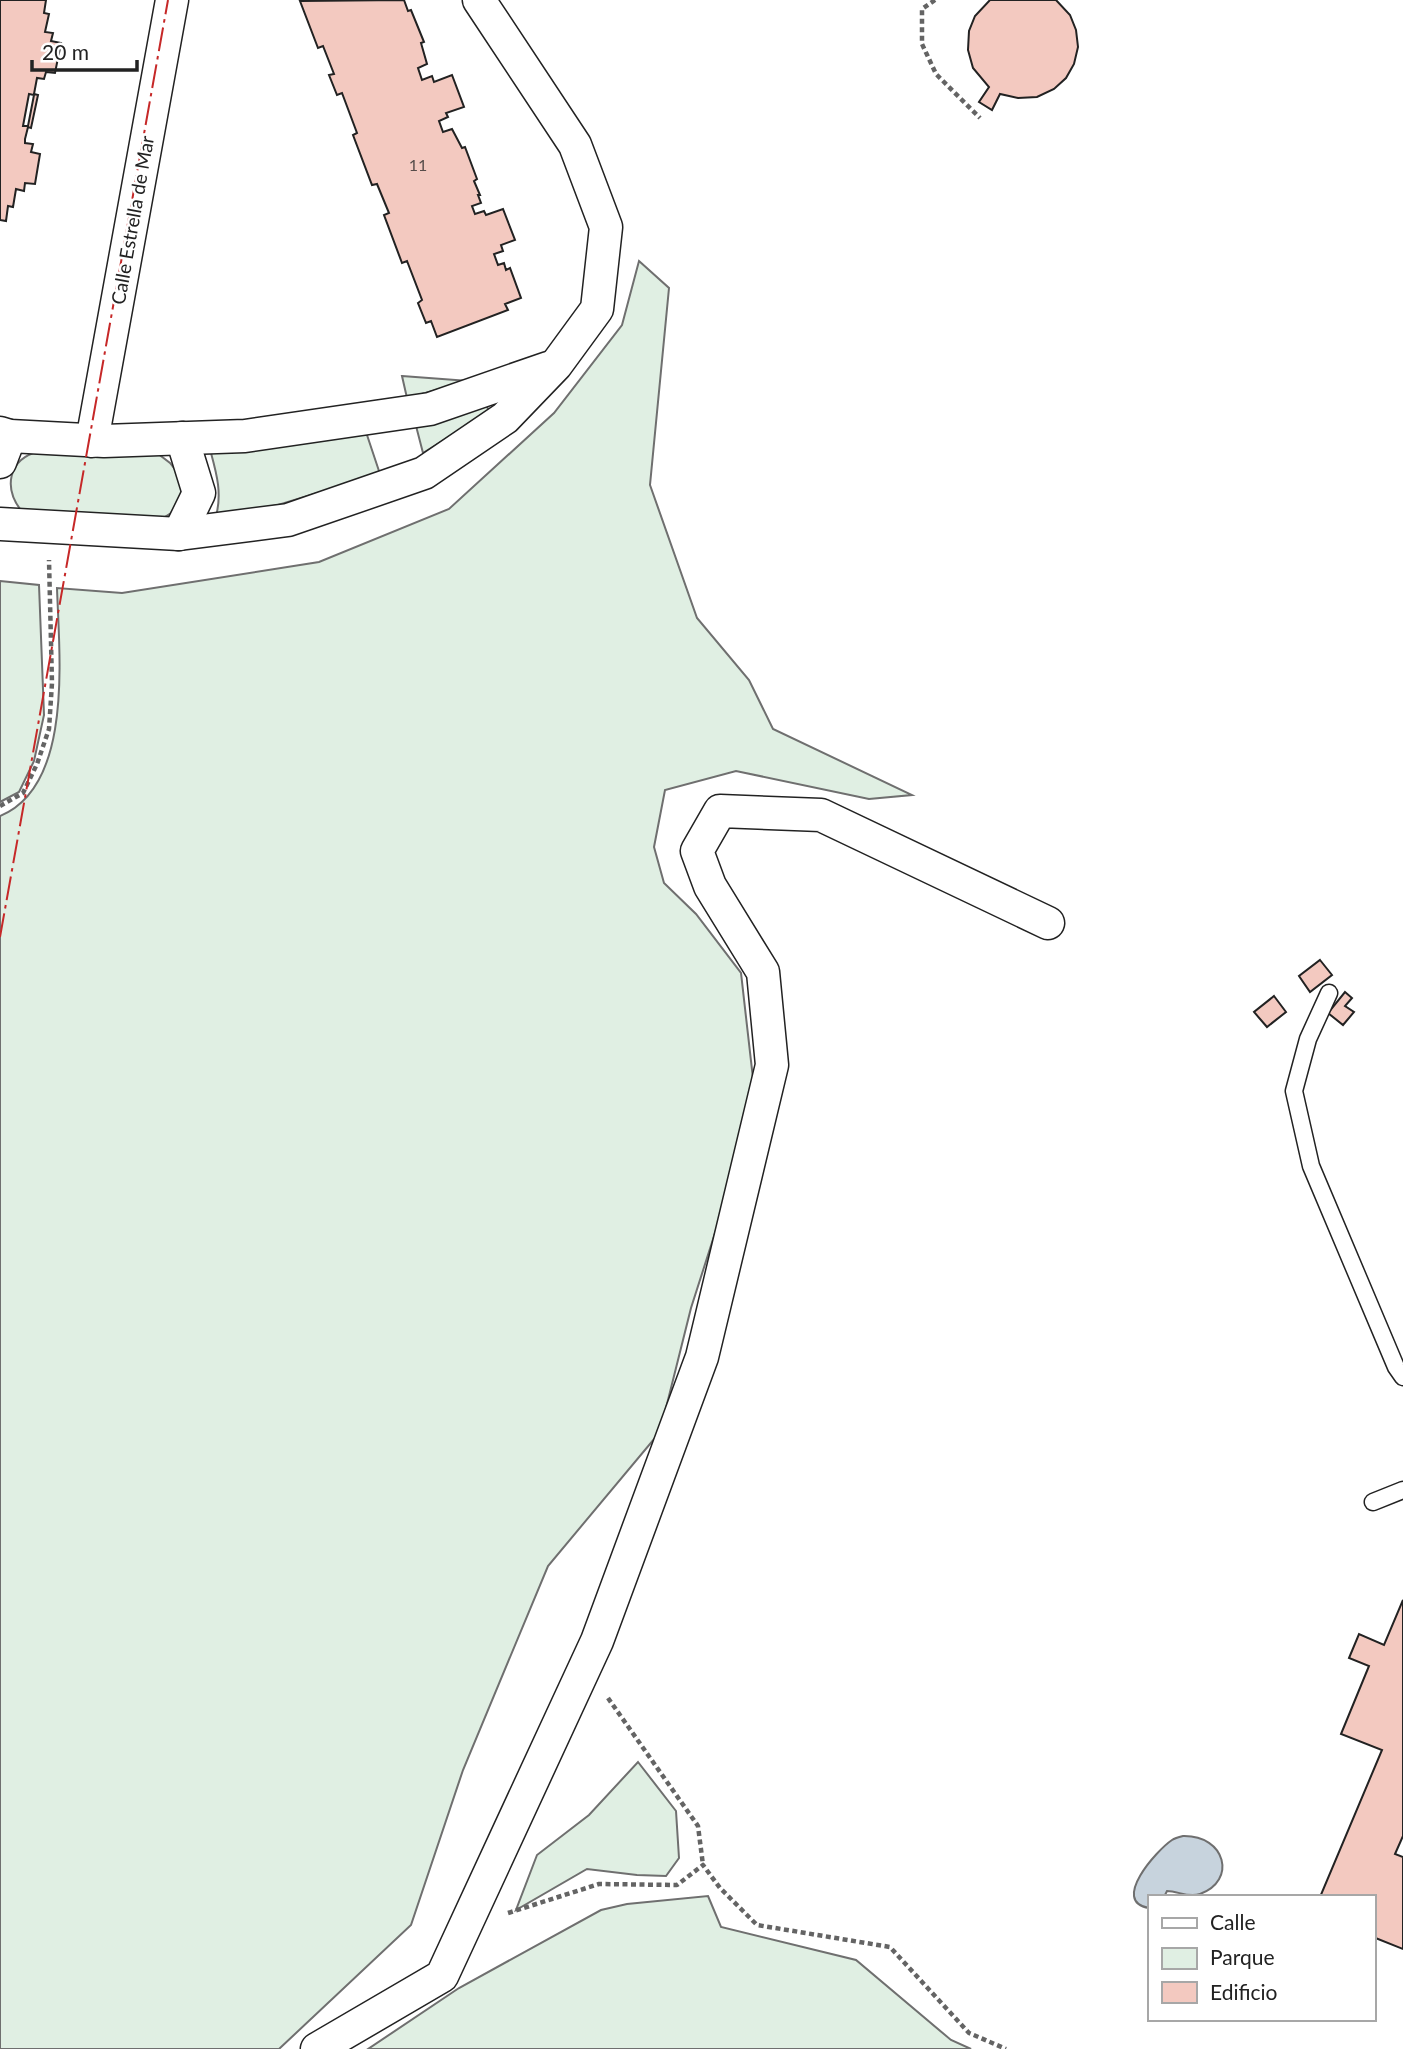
<svg xmlns="http://www.w3.org/2000/svg" width="1403" height="2049" viewBox="0 0 1403 2049" font-family="Lato,sans-serif">
  <rect width="100%" height="100%" fill="#fff"/>
  <g fill="#e0efe3" stroke="#6f6f6f" stroke-width="2">
    <path d="M639,261L669,288L650,485L697,618L749,680L773,729L912,795L869,799L736,771L665,790L654,847L664,883L696,914L741,973L756,1105L691,1308L660,1432L548,1566L463,1770L411,1925L279,2049H0V816C74,786 59,653 57,588L122,593L319,562L449,509L554,413L622,325Z"/>
    <path d="M402,376L469,381L407,398Z"/>
    <path d="M485,401L489,412L423,453L415,422Z"/>
    <path d="M366,432L380,474L278,505L216,516C222,494 217,475 211,453L297,443Z"/>
    <path d="M40,451L157,453L170,463L181,477V496L171,513L157,522L23,513C3,489 7,459 40,451Z"/>
    <path d="M0,581L39,585L44,715L34,761L19,792L0,802Z"/>
    <path d="M638,1762L676,1811L679,1858L666,1876L637,1875L587,1869L516,1910L537,1855L589,1815Z"/>
    <path d="M708,1896L721,1927L856,1960L951,2040L971,2049H368L459,1988L601,1910L627,1904Z"/>
  </g>
  <path fill="#c7d3dd" stroke="#6f6f6f" stroke-width="2" d="M1183,1836C1226,1835 1237,1881 1200,1894C1188,1898 1178,1891 1167,1891L1164,1897H1149V1908C1110,1902 1157,1850 1172,1840C1175,1838 1179,1837 1183,1836Z"/>
  <g fill="#f3c9c0" stroke="#222" stroke-width="2" fill-rule="evenodd">
    <path d="M0,0H46L44,13L49,14L45,32L53,33L51,41L61,43L55,73L46,72L44,79L37,78L34,94L38,95L31,128L28,127L25,139V143L33,144L31,152L40,154L35,184L25,183L24,191L16,189L13,207L8,206L6,221L0,220ZM29,94L34,95L28,126H23Z"/>
    <path d="M404,0L408,11L411,10L424,42L421,43L427,64L418,68L422,80L432,76L434,82L452,75L464,107L446,113L448,117L439,121L443,132L452,129L462,148L465,147L477,179L474,181L480,195H478L481,203L472,206L475,214L484,211L486,215L503,209L515,240L501,245L503,251L494,254L498,265L504,263L506,270L510,268L521,298L505,304L508,310L437,337L431,321L426,323L418,303L422,300L407,261L402,263L384,215L389,213L377,184L372,185L353,135L357,133L342,93L337,95L329,75L334,74L323,46L318,48L300,1Z"/>
    <path d="M990,0H1056L1070,15L1076,30L1078,47L1074,64L1066,78L1054,89L1037,97L1018,98L1000,94L992,110L979,102L989,87L973,68L968,50L969,31L975,16Z"/>
    <path d="M1320,960L1332,975L1310,992L1299,976Z"/>
    <path d="M1345,992L1352,998L1345,1006L1354,1012L1343,1025L1328,1013Z"/>
    <path d="M1274,996L1286,1012L1267,1027L1254,1012Z"/>
    <path d="M1403,1600V1836L1395,1854L1403,1857V1949L1373,1937V1897H1320L1382,1750L1341,1734L1369,1666L1349,1658L1359,1634L1384,1645Z"/>
  </g>
  <g fill="none" stroke-linecap="round" stroke-linejoin="round">
    <defs>
      <g id="lane">
        <path d="M1329,993L1308,1039L1294,1091L1311,1166L1396,1367L1403,1377"/>
        <path d="M1373,1502L1403,1490"/>
      </g>
      <g id="street">
        <path d="M0,433L10,436L104,441L245,436L430,409L548,368"/>
        <path d="M92,441L172,0"/>
        <path d="M0,462L10,436"/>
        <path d="M0,524L179,534L288,520L424,473L505,418L556,365L597,309L606,227L575,145L479,0"/>
        <path d="M179,534L199,493L182,438"/>
        <path d="M317,2049L442,1976L597,1641L702,1357L772,1065L763,972L710,886L697,851L720,811L821,815L1048,923"/>
      </g>
    </defs>
    <use href="#lane" stroke="#222" stroke-width="19"/>
    <use href="#street" stroke="#222" stroke-width="35"/>
    <g stroke="#646464" stroke-width="4.5" stroke-dasharray="5 3.5" stroke-linecap="butt">
      <path d="M935,0L922,9V44L936,74L980,118"/>
      <path d="M0,806L23,793L37,764L49,729L52,683L49,560"/>
      <path d="M608,1698L698,1826L703,1865"/>
      <path d="M508,1913L599,1884L677,1885L703,1865L720,1888L757,1925L890,1947L969,2033L1006,2049"/>
    </g>
    <use href="#lane" stroke="#fff" stroke-width="16"/>
    <use href="#street" stroke="#fff" stroke-width="32"/>
    <path stroke="#c62828" stroke-width="2" stroke-dasharray="24 5 3.5 5" stroke-linecap="butt" d="M0,937L168,0"/>
  </g>
  <g text-anchor="middle" dominant-baseline="central" stroke-width="5" stroke-linejoin="round" paint-order="stroke">
    <g font-size="16" fill="#564c4a">
      <text x="418" y="164">11</text>
    </g>
    <g font-size="19" fill="#222" stroke="#fff">
      <text transform="translate(132 220) rotate(-80)">Calle Estrella de Mar</text>
    </g>
  </g>
  <rect x="1148" y="1895" width="228" height="126" fill="#ffffff" stroke="#a7a7a7" stroke-width="2"/>
  <rect x="1162" y="1918" width="35" height="10" fill="#ffffff" stroke="#a7a7a7" stroke-width="2"/>
  <text x="1210" y="1930" font-size="21" fill="#222222">Calle</text>
  <rect x="1162" y="1948" width="35" height="21" fill="#e0efe3" stroke="#a7a7a7" stroke-width="2"/>
  <text x="1210" y="1965" font-size="21" fill="#222222">Parque</text>
  <rect x="1162" y="1982" width="35" height="21" fill="#f3c9c0" stroke="#a7a7a7" stroke-width="2"/>
  <text x="1210" y="2000" font-size="21" fill="#222222">Edificio</text>
  <path d="M32 60v10h105v-10" fill="none" stroke="#222222" stroke-width="3.5"/>
  <text x="42" y="60" font-size="21" fill="#222222" stroke="#ffffff" stroke-width="5" paint-order="stroke">20 m</text>
</svg>
